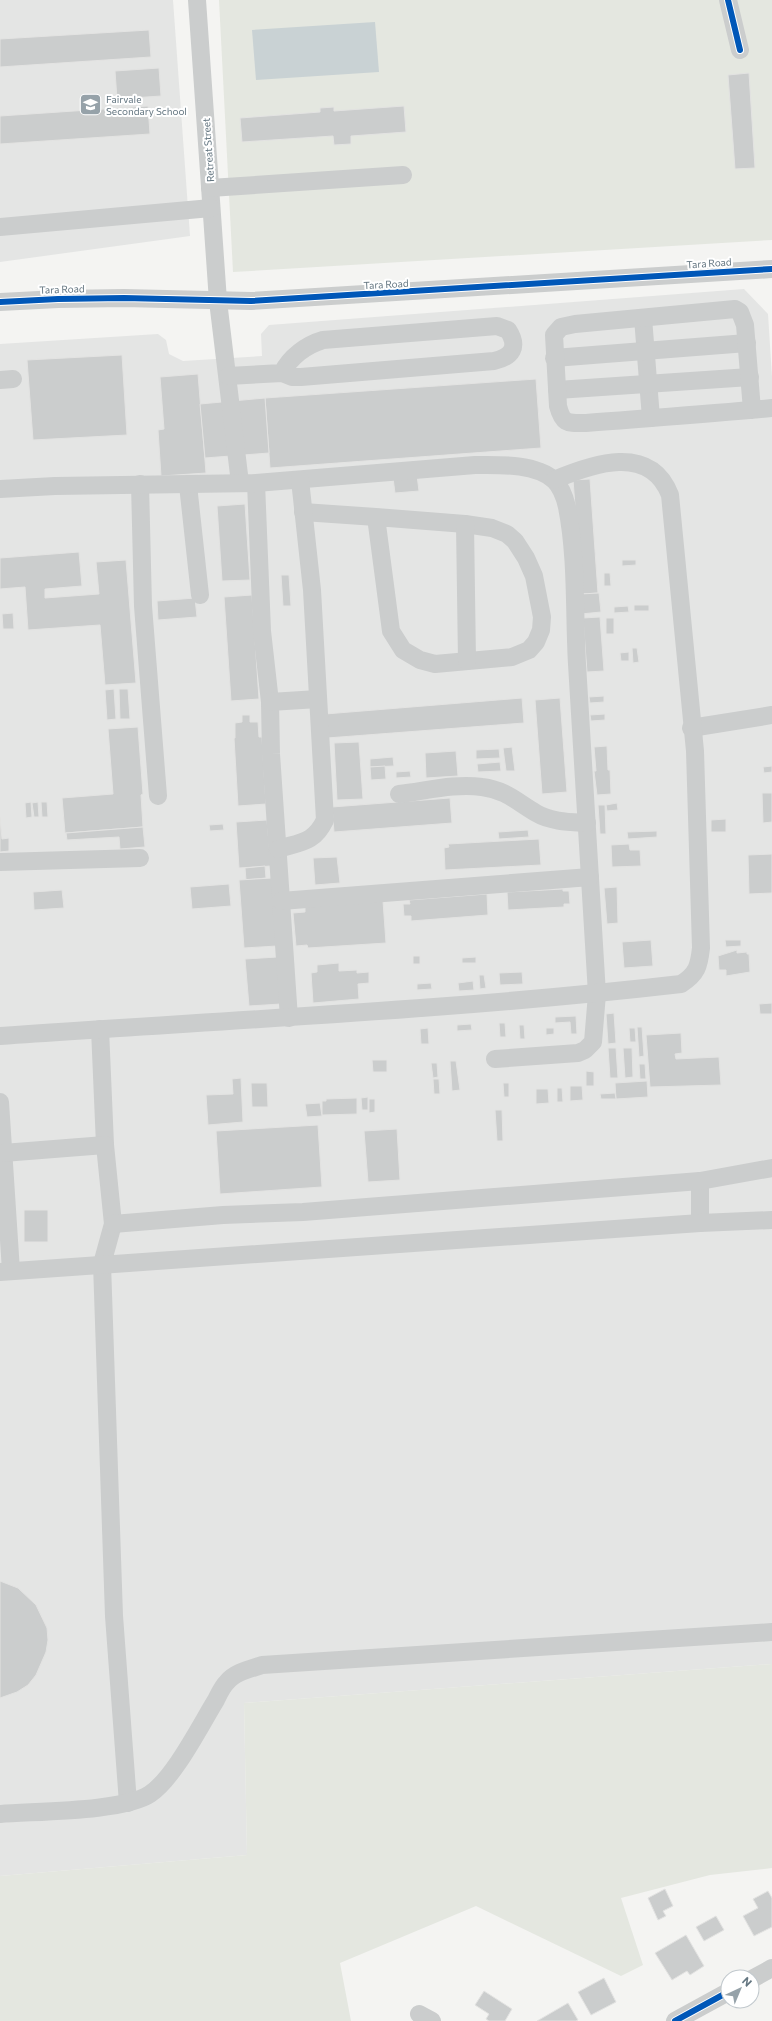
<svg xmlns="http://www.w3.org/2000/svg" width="772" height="2021" viewBox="0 0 772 2021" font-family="Commissioner,sans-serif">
  <rect width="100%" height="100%" fill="#f4f4f2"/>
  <g fill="#e4e5e4">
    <path d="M0,0H173L190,236L0,262Z"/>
    <path d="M744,289L768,314L772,377V1664L244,1703L247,1855L0,1876V344L158,334L166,340L169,354L183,361L262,356L261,334L269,325Z"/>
  </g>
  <g fill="#e4e7e0">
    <path d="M219,0H772V240L233,272Z"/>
    <path d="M772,1664V1868L710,1875L621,1898L643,1965L621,1976L476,1906L340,1963L351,2021H0V1876L247,1855L244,1703Z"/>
  </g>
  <path fill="#c9d2d4" d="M375,22L379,72L256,80L252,30Z"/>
  <g fill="#cbcdcd" stroke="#e3e3e2">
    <path d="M149,30L151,57L0,67V39Z"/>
    <path d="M159,68L161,96L117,99L115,71Z"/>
    <path d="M749,73L755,168L735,169L728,75Z"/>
    <path d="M148,106L150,134L0,144V116Z"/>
    <path d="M404,106L406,132L351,136V144L334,145L333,136L242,142L240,118L320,112V108L334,107V111Z"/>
    <path d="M122,355L127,435L33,440L27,360Z"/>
    <path d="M198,374L206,473L161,476L158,430L164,429L160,377Z"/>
    <path d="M536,379L541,448L270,468L265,398Z"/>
    <path d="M265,398L269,453L205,458L200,404Z"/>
    <path d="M417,475L419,491L395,493L393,478Z"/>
    <path d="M590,479L598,593L582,594L573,480Z"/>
    <path d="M245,504L250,580L222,581L217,506Z"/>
    <path d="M79,552L82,586L45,589V598L99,594L96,562L126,560L136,683L105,685L100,625L28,630L25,587L0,589V558Z"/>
    <path d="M622,560H636V565L622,566Z"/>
    <path d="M604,573H610L611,586H604Z"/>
    <path d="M281,575H289L291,606H283Z"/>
    <path d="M599,593L601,612L581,614L580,594Z"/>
    <path d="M252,595L259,699L231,701L224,597Z"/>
    <path d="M195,598L197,617L158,620L157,601Z"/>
    <rect x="634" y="605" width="15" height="6"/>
    <path d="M628,606L629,612L614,613V607Z"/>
    <path d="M13,613L14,629H3L2,614Z"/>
    <path d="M600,617L604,671L587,672L583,618Z"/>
    <rect x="606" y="618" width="8" height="16"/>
    <path d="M632,648H637L639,662L633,663Z"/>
    <path d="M629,652V661H621L620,653Z"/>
    <path d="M114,689L116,719L107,720L105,690Z"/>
    <path d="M119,689H128L130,719H120Z"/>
    <path d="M604,696V702L590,703L589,697Z"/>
    <path d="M522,698L524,723L327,738L325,714Z"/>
    <path d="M560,698L567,792L542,794L535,700Z"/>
    <path d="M605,714V720L591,721L590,715Z"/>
    <path d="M242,715H250V722H258L259,737H262L266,804L238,806L234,738H235V723L242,722Z"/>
    <path d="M138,727L143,794L141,795L143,827L65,833L62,798L113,794L108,729Z"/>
    <path d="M359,742L363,799L337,800L334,743Z"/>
    <path d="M607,746L608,770H610L611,794L597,795L594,771H596L594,747Z"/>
    <path d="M512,747L515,771H506L503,748Z"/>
    <path d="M499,749L500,758L476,759V750Z"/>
    <path d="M456,751L458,776L426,778L425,753Z"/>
    <path d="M393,757L394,766L370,767V759Z"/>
    <path d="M500,762L501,771L478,772L477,764Z"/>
    <path d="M385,766L386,779L371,780L370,767Z"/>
    <path d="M772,766V772L764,773L763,767Z"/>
    <path d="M410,771L411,777L396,778V772Z"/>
    <path d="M762,793H772V822L763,823Z"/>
    <path d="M450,798L452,823L334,832L332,807Z"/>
    <path d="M31,802L32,817L26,818L25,803Z"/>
    <path d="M38,802L39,817H34L32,803Z"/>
    <path d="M41,802H47L48,817H42Z"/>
    <path d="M617,803L618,810L607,811L606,805Z"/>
    <path d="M598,805H605L606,834H600Z"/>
    <path d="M0,817L2,839L9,838V851L0,852Z"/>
    <path d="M726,819V832H711V820Z"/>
    <path d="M267,820L271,866L239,868L236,822Z"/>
    <path d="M223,824L224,830L210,831L209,825Z"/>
    <path d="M143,827L145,847L120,849L119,837L67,840L66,833Z"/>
    <path d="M528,830L529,837L499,839L498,832Z"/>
    <path d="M657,831V837L628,839L627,832Z"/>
    <path d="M539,839L541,865L445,870L444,848L449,847L448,844Z"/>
    <path d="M629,844L630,850H640L641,866L612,867L611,845Z"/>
    <path d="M772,854V893L749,894L748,855Z"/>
    <path d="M337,857L340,883L315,885L313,858Z"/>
    <path d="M265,866L266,878L246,880L245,868Z"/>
    <path d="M272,878L277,946L244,948L239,880Z"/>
    <path d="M229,884L231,906L192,909L190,887Z"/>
    <path d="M617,887L618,923L607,924L604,888Z"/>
    <path d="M563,889V891H569L570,904H564V907L508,910L507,892Z"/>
    <path d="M62,890L64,908L34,910L33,892Z"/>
    <path d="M487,894L488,915L411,921V916H404L403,904H410L409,900Z"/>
    <path d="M383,901L386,943L308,948L307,945L296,946L293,913L305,912V906Z"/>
    <path d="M651,940L653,966L624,968L622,942Z"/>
    <path d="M725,940H741V946L726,947Z"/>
    <path d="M737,950V953L747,952V954H749L750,972L726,976V970H719L718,956Z"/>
    <rect x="413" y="956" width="7" height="8"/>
    <path d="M277,957L281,1004L249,1006L245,959Z"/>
    <path d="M476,957V963H462V958Z"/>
    <path d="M339,963V971L357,970V973L369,972V983L358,984L359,999L313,1003L311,973L317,972V965Z"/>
    <path d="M522,972L523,984L500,985L499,973Z"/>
    <path d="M479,975H484L486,988L480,989Z"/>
    <path d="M473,981L474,990L459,991L458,983Z"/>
    <path d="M431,983L432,989L417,990V984Z"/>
    <path d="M772,1003V1014H760L759,1004Z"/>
    <path d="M614,1013L616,1043L608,1044L606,1014Z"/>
    <path d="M576,1016L577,1034H571L570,1022L555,1023V1017Z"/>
    <path d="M499,1023H505L506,1037H500Z"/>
    <path d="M471,1024L472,1030L457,1031V1025Z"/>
    <path d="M519,1025H524L525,1039H520Z"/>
    <path d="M637,1027H642L644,1056L639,1057Z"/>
    <path d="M428,1028L429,1044H421L420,1029Z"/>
    <path d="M546,1028H554V1034L546,1035Z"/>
    <path d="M629,1028H635L636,1042H630Z"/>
    <path d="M681,1033L682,1053L675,1054L676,1059L719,1057L721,1085L650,1087L646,1035Z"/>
    <path d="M608,1048H616L618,1078H610Z"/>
    <path d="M623,1048H632L633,1077L625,1078Z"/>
    <path d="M372,1060H387V1072H373Z"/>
    <path d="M450,1061H456L460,1090L452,1091Z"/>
    <path d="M431,1063H437L438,1077L433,1078Z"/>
    <path d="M639,1064H645L646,1079H640Z"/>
    <path d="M586,1071L594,1072V1086H586Z"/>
    <path d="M241,1078L243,1122L208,1125L206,1095L233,1094L232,1079Z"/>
    <path d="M433,1079H439L440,1094H434Z"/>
    <path d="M647,1081L648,1097L616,1099L615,1083Z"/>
    <path d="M251,1083H267L268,1107H252Z"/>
    <path d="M503,1083H509V1097H504Z"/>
    <path d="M570,1086H582L583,1100L570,1101Z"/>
    <path d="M557,1088H562L563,1102H557Z"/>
    <path d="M536,1089H548L549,1103L536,1104Z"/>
    <path d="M615,1093L616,1099H601L600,1094Z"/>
    <path d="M368,1097V1110H362L361,1098Z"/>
    <path d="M357,1098V1114L322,1115V1101H326V1099Z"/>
    <path d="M369,1099H375V1112L369,1113Z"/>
    <path d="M320,1103L322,1116L307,1117L305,1104Z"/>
    <path d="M495,1110H502L503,1141H497Z"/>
    <path d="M318,1125L322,1187L220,1194L216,1131Z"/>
    <path d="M397,1129L400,1180L368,1182L364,1131Z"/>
    <rect x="24" y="1210" width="24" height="32"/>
    <path d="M0,1581L18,1588L36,1605L47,1628L48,1640L46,1652L36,1675L28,1685L17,1692L0,1698Z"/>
    <path d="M665,1889L673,1906L663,1911L666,1916L658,1920L648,1898Z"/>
    <path d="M768,1891L772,1898V1927L754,1936L743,1916L758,1908L753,1899Z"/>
    <path d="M716,1916L724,1930L704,1941L696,1927Z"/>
    <path d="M686,1935L704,1966L690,1975L687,1971L672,1980L655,1953Z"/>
    <path d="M604,1978L616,2002L591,2015L578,1992Z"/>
    <path d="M484,1991L512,2009L505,2021H489L486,2019L489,2014L475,2005Z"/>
    <path d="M568,2003L578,2020L576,2021H537Z"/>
  </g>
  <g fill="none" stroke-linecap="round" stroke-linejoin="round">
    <g stroke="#cbcdcd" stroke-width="18">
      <path d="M197,0L218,301L240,483"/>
      <path d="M728,0L740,50"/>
      <path d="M210,188L403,175"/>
      <path d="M0,227L211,208"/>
      <path d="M0,302L58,299L124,298L251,301L772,269"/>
      <path d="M643,318L651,418"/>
      <path d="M554,358L747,343"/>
      <path d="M228,376L282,373L292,377H301L494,361C512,357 519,347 508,330L497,326L323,340C306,345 290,357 282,373"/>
      <path d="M0,380L13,379"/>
      <path d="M557,390L750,377"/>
      <path d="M752,410L745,325L740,312L735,309L575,324L561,327L554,335L558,406C563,425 568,423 586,423C648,418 710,414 772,408"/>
      <path d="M256,483L262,631L270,702L271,754L289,1018"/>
      <path d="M140,484L143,606L158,796"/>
      <path d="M188,485L200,595"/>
      <path d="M0,489L55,486L256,483L475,465C498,465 535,463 554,480C561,487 565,498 567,507C577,558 574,612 577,664C583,774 590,884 597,994L593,1042L585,1050L578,1053L495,1059"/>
      <path d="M303,512L376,517L465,524L492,528L507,534L515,541L526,558L534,576L542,617L541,630L536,642L529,650L512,657L435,664L420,660L403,650L391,631L376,517"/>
      <path d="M465,524L467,661"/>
      <path d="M270,702L318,699"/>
      <path d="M691,728L772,715"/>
      <path d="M399,794C426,791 455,783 482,787C506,790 517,802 536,813C551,822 571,822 587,823"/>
      <path d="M278,849C301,842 314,843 325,820L312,590L300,480"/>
      <path d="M0,862L140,858"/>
      <path d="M281,901L590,877"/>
      <path d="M100,1029L105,1145L113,1224L102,1264L114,1616L128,1803"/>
      <path d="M0,1036C227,1020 455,1010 681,984C697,974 699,966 701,948L695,751L670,495C650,443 592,464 554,480"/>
      <path d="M0,1102L11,1271"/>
      <path d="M3,1153L105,1145"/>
      <path d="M700,1181V1223"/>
      <path d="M113,1224L223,1215L303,1212L700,1181L772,1168"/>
      <path d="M0,1272L700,1223L772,1220"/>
      <path d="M0,1814C35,1811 123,1812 150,1794C174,1778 200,1726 216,1700C219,1694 222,1687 227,1682C235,1672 250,1669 262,1665L772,1632"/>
      <path d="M752,1979L772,1968"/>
      <path d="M419,2014L432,2021"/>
      <path d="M675,2021L728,1992"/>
    </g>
    <defs>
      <g id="cycleway">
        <path d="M728,0L740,50"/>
        <path d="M0,302L58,299L124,298L251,301L772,269"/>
        <path d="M675,2021L728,1992"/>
      </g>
    </defs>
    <use href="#cycleway" stroke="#fff" stroke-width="8"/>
    <use href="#cycleway" stroke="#0057b8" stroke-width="6"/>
  </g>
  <defs>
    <symbol id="school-square" viewBox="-11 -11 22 22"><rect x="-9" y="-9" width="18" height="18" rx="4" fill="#96a2a9" stroke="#fff"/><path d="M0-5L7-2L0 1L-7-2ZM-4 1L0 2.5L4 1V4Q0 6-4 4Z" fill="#fff"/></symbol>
  </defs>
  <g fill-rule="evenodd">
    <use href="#school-square" x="78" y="92" width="25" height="25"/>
  </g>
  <g text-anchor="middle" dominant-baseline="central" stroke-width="4" stroke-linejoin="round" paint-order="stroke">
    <g font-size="10" fill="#647681" stroke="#fff" text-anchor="start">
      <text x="106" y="99">Fairvale<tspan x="106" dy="12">Secondary School</tspan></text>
    </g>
    <g font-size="10" fill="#647681" stroke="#fff">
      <text transform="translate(208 150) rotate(-94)">Retreat Street</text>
      <text transform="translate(709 263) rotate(-4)">Tara Road</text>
      <text transform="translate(386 284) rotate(-3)">Tara Road</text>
      <text transform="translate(62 289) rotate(-2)">Tara Road</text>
    </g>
  </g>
  <g transform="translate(740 1989) rotate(44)"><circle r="19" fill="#ffffff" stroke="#c1c8cd"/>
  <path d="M0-3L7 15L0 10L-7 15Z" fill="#96a2a9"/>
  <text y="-6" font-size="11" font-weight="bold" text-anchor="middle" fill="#647681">N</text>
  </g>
</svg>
